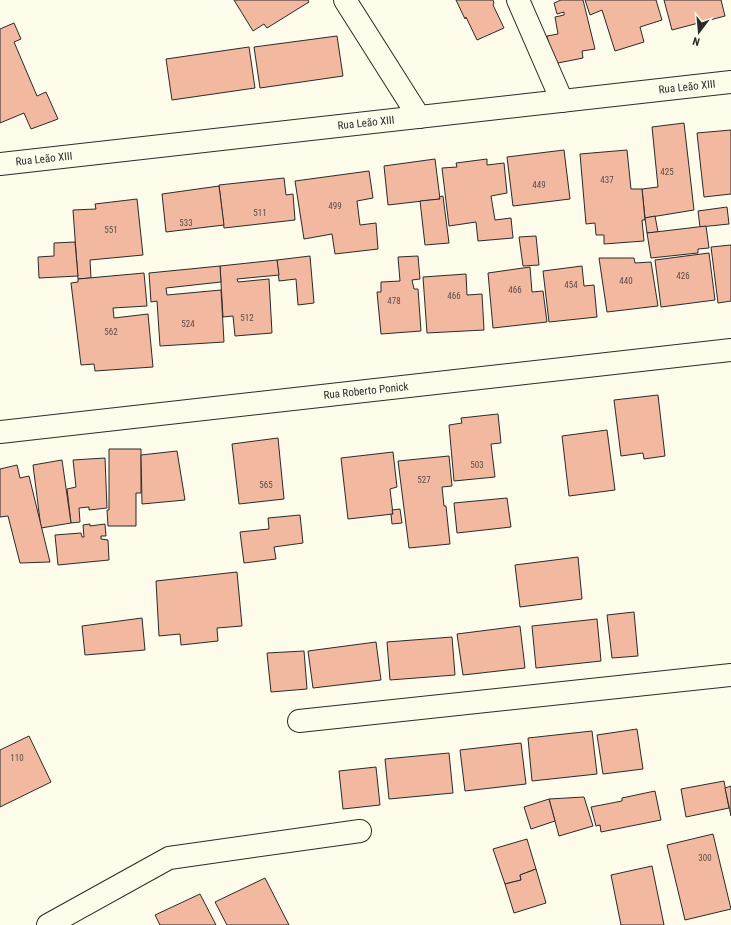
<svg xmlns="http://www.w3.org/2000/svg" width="731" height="925" viewBox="0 0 731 925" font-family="'Roboto Condensed',sans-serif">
  <rect width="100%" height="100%" fill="#fdfbea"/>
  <g fill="#f2b8a0" stroke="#2b2b2b">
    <path d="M234,0H308L309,2L267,28L264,24L253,31Z"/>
    <path d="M456,0H493L494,3L493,5L504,28L477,40L466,17L465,19Z"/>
    <path d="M561,0H583L595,49L582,51L583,58L553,64L547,36L558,34L555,17L564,15V12L557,14L554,3Z"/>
    <path d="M585,0H656L662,20L640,27L644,42L615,51L602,10L590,15Z"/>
    <path d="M664,0H721L725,16L672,30Z"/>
    <path d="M14,23L21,39L14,42L37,96L46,92L58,119L31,129L24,113L0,123V29Z"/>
    <path d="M337,36L343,76L260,88L254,47Z"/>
    <path d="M249,47L255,88L172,100L166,59Z"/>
    <path d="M684,123L694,210L645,218L642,189L658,187L652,127Z"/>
    <path d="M731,130V194L704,197L697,133Z"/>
    <path d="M564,150L570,199L513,206L507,157Z"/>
    <path d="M627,150L631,189H642L645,220H642L644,241L604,244V235H596L595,223L586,224L580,154Z"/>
    <path d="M435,159L440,199L388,205L384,166Z"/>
    <path d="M487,159V165L504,163L507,193L491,196L495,220L511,218L513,238L478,241L476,222L449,226L442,168L457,167L456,163Z"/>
    <path d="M369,171L373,198L357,201L360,225L376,223L378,249L335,254L332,234L304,239L295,181Z"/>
    <path d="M284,178L286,195L293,194L295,220L224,228L219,185Z"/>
    <path d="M219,186L224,225L166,232L162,194Z"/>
    <path d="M443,196L449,243L425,245L420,201L440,199L439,197Z"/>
    <path d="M137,199L143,255L90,260L91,278L78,279L73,210L96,209L95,204Z"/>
    <path d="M727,207L729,224L700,227L698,211Z"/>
    <path d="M655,216L658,232L647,233L645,218Z"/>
    <path d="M706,226L709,248L698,249V253L651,258L647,233Z"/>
    <path d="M536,236L539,265L523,266L519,237Z"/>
    <path d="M75,242L78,276L39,278L38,257L54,256V243Z"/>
    <path d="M731,245V301L718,303L711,247Z"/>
    <path d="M709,253L715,300L661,307L655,260Z"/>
    <path d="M310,256L314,303L298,305L296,279L279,281L277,260Z"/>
    <path d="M418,256L420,279L412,280L414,289H418L421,331L381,334L377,292H381V282L400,281L398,257Z"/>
    <path d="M599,258H634L635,263L651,262L658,306L607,312Z"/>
    <path d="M277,260L279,275L237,279L238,282L269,279L272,333L235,336L233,316L223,317L220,266Z"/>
    <path d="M220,266L221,282L166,288L167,295L221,290L224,342L160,346L157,301L151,302L149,273Z"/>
    <path d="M582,266L584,286L594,285L597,317L549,322L543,271Z"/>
    <path d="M530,267L532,292L543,291L547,322L493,328L488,273Z"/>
    <path d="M144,273L147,306L113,308L114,318L148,314L153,367L95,371L94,364L81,365L71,283L78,282V279Z"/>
    <path d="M466,274L467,295L482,294L484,330L427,333L423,277Z"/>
    <path d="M658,395L665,456L644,459L643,453L621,456L614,400Z"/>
    <path d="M498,414L501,443L491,444L495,477L454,481L449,425L462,423L461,418Z"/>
    <path d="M607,430L615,490L569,496L562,436Z"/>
    <path d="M278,438L284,499L239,504L232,444Z"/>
    <path d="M109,449H141V493H136V526H108L107,510H109Z"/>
    <path d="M177,451L185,500L142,504L141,455Z"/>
    <path d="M393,452L397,487L390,489L393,514L348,519L341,458Z"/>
    <path d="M449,456L452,486L442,487L444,506H446L450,544L409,548L398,461Z"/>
    <path d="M105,458L107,508L89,510V507L79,508L80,522L71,523L67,489L76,487L73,460Z"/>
    <path d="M62,460L71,523L41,528L33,465Z"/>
    <path d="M17,465L20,478L29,476L50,562L20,563L8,516L0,517V469Z"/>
    <path d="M507,498L511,527L457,533L454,503Z"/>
    <path d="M400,509L402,523L392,524L391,514H393L392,510Z"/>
    <path d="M300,515L303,543L274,547L276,559L244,563L240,532L269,529L268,518Z"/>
    <path d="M90,524V526L105,524L106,536H101V539L108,540L109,560L58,565L55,535L81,533L82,537H84L83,525Z"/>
    <path d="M578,557L582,599L520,607L515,565Z"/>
    <path d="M237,572L242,626L217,628L218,641L181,645L180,634L159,636L156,581Z"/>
    <path d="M634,612L638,656L612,658L607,615Z"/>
    <path d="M142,618L145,650L85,655L82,626Z"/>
    <path d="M597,619L601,661L536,668L532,626Z"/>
    <path d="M520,626L525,668L463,675L457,634Z"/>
    <path d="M452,637L455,675L390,680L387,642Z"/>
    <path d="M376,642L381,680L313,688L308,651Z"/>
    <path d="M304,651L307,689L271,692L267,653Z"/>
    <path d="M637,729L643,769L603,774L597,735Z"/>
    <path d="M592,731L597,774L532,781L528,738Z"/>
    <path d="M29,736L51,782L0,807V750Z"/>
    <path d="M521,743L526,784L465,791L460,750Z"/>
    <path d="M449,753L453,793L389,799L385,759Z"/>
    <path d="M376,767L380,805L343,809L339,771Z"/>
    <path d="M724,781L729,808L686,817L681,789Z"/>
    <path d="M731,786V816L725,788Z"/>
    <path d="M655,791L661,820L601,832L600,825L596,826L591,807L622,801V798Z"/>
    <path d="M584,797L593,826L559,836L549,799Z"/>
    <path d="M549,799L555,821L531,829L524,807Z"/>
    <path d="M713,834L731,909L685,920L667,845Z"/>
    <path d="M527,839L536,869L520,875L521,880L505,884L493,849Z"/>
    <path d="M652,866L664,925H621L611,875Z"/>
    <path d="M536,869L546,903L514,913L505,884L521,880L520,875Z"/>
    <path d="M265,878L289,925H227L215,902Z"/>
    <path d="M200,894L216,925H160L155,915Z"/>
  </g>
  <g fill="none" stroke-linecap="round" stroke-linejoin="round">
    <defs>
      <g id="minor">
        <path d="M345,0L419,117"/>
        <path d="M518,0L562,101"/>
        <path d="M0,164L731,82"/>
        <path d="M0,432L731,350"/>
        <path d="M299,721L731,675"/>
        <path d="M48,925L169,858L360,831"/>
      </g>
    </defs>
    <use href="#minor" stroke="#2b2b2b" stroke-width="24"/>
    <use href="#minor" stroke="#fdfbea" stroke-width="22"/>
  </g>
  <g text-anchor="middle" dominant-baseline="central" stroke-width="3" stroke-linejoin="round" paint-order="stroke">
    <g font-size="9" fill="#5d4e48">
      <text x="667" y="172">425</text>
      <text x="607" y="180">437</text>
      <text x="539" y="185">449</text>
      <text x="335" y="206">499</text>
      <text x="260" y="213">511</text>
      <text x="186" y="223">533</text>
      <text x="111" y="230">551</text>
      <text x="683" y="276">426</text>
      <text x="626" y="281">440</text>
      <text x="571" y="285">454</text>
      <text x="515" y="290">466</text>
      <text x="454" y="296">466</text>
      <text x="394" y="301">478</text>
      <text x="247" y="318">512</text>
      <text x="188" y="324">524</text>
      <text x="111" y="332">562</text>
      <text x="477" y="465">503</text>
      <text x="424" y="480">527</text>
      <text x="266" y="485">565</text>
      <text x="17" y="758">110</text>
      <text x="705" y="858">300</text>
    </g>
    <g font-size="11" fill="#2b2b2b" stroke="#fdfbea">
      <text transform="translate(687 87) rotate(-6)">Rua Leão XIII</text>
      <text transform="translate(366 123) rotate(-6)">Rua Leão XIII</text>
      <text transform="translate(44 159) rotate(-6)">Rua Leão XIII</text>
      <text transform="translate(366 391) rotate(-6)">Rua Roberto Ponick</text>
    </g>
  </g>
  <g transform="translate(699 32) rotate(196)" stroke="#fdfbea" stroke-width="3" paint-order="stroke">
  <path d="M0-3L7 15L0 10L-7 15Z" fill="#2b2b2b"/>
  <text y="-6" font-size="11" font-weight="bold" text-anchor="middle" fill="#2b2b2b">N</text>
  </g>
</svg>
